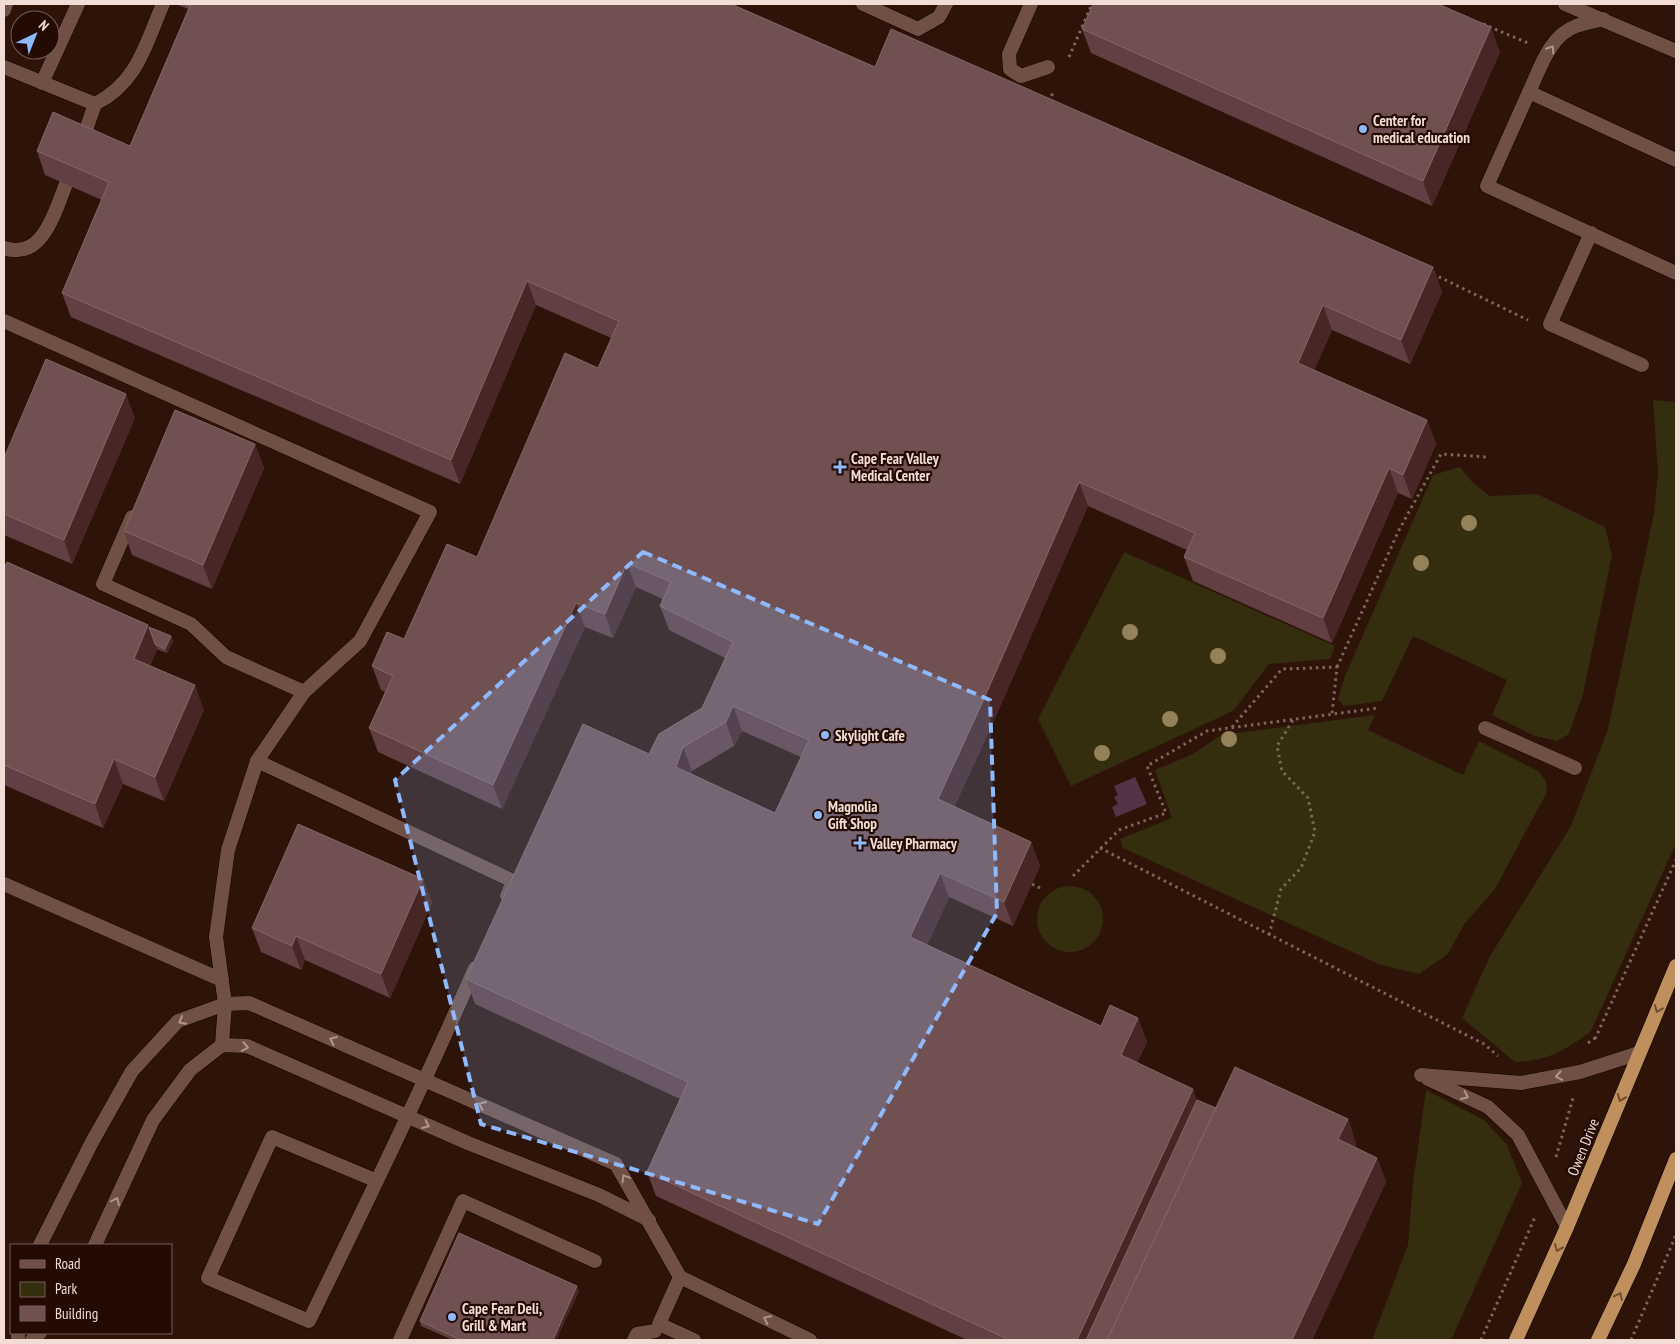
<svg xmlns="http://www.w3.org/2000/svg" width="1680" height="1344" viewBox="0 0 1680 1344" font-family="'PT Sans Narrow',sans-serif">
  <rect width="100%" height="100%" fill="#2e1309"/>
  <g fill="#342e0e">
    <path d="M1653,400L1676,402V843L1591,1031C1566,1050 1548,1061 1515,1062L1462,1018L1490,956L1571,826L1608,729L1654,514L1658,473Z"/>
    <path d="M1460,467L1472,482L1490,496L1537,494L1605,527L1612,555L1583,694L1569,734L1557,741L1535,736L1492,715L1507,680L1413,636L1382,701L1344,706L1338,699L1345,676L1433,475Z"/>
    <path d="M1124,552L1335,646L1330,659L1269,664L1233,711L1071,786L1038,719Z"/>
    <path d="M1375,715L1368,730L1463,775L1479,741L1538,771L1546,781L1547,792L1495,889L1465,923L1448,954L1419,974L1381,965L1123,848L1120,839L1172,818L1155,770L1193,754L1221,735Z"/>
    <circle cx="1070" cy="919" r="33"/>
    <path d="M1426,1090L1484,1120L1507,1145L1522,1183L1451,1340H1372L1408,1245L1413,1183Z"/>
  </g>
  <path fill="#533446" d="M1135,777L1147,804L1116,817L1112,807L1118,804L1114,797L1118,795L1114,786Z"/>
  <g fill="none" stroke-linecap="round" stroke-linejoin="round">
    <defs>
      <g id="service">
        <path d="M863,4L918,29L939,17L946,4"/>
        <path d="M1031,4L1009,54L1010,69L1021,76L1048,67"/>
        <path d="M4,67L95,104C138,82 145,45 163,4"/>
        <path d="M42,83L78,4"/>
        <path d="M1529,92C1540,69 1549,36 1576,26C1584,23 1594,21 1603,19"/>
        <path d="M81,144L95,104"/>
        <path d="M1676,160L1529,92L1487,186L1676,273"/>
        <path d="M1591,233L1550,324L1642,365"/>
        <path d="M4,248C43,261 55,211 66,184"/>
        <path d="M4,321L430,512L360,641L304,692L257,761L228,850L216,937L225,1004L222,1045"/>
        <path d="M132,517L103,584L191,624L226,657L304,692"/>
        <path d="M1485,728L1575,768"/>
        <path d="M257,761L513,881L507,896"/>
        <path d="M4,884L222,980"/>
        <path d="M1421,1075L1521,1083L1580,1072L1639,1053"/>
        <path d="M1428,1079L1488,1107L1518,1135L1567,1227"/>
        <path d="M377,1181L272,1137L208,1278L309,1321C366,1204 423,1087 475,968"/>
        <path d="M40,1245L92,1142L132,1071L178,1021L225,1004L249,1003L616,1164L680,1277L810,1340"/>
        <path d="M95,1245L153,1120L190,1070L222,1045L247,1046L468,1143L599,1195L649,1220"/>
        <path d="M680,1277L659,1324L694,1340"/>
        <path d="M18,1340V1333"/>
        <path d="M32,1340L40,1333"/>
        <path d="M400,1340L463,1201L595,1261"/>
        <path d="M634,1340L637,1334L655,1331"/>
      </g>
      <g id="minor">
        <path d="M1565,4L1676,51"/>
        <path d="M4,10L6,4"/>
      </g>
      <g id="trunk">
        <path d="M1516,1340L1567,1227L1676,966"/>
        <path d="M1598,1340L1634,1264L1676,1159"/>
      </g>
    </defs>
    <use href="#service" stroke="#140100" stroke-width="15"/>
    <use href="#minor" stroke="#140100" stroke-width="15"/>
    <use href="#trunk" stroke="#140100" stroke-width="15"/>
    <g stroke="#7e665d" stroke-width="3" stroke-dasharray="2.5 4" stroke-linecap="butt">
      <path d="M1483,24L1528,43"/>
      <path d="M1069,57L1092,4"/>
      <path d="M1049,102L1054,90"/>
      <path d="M1433,274L1528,320"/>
      <path d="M1337,667L1399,530L1441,454L1487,457"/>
      <path d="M1232,727L1282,669L1337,667L1332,714"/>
      <path d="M1100,848L1484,1044L1498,1056"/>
      <path d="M1073,876L1119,830L1166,813L1147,766L1207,731L1378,708"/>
      <path d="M1032,884L1040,888"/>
      <path d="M1269,935L1281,889L1301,868L1315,832L1308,798L1282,771L1277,746L1293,720"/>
      <path d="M1595,1039L1676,860"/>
      <path d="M1588,1043L1595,1038"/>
      <path d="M1556,1157L1573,1098"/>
      <path d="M1481,1340L1535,1217"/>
      <path d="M1631,1340L1676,1235"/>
    </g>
    <use href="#service" stroke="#705044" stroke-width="14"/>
    <use href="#minor" stroke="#705044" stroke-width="14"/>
    <use href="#trunk" stroke="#bf905d" stroke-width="14"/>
  </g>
  <g fill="#95825b">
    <circle cx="1469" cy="523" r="8"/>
    <circle cx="1421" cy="563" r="8"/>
    <circle cx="1130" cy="632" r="8"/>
    <circle cx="1218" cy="656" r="8"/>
    <circle cx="1170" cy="719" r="8"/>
    <circle cx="1229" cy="739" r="8"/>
    <circle cx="1102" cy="753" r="8"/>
  </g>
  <g fill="#623f42" fill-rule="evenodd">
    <path d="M175,4H731L875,67L1433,267L1442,292L1410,364L1332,330L1314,370L1427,420L1436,444L1412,499L1398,493L1332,643L1193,581L1184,557L1187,550L1088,506L992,725L954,807L1031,842L1040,866L1013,926L949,897L927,945L1101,1026L1138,1018L1147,1042L1137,1063L1197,1100L1216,1108L1348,1119L1356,1144L1355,1147L1377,1158L1386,1182L1312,1340H967L656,1196L647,1172L680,1099L475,1004L466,979L649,754L702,708L725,658L669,630L660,606L663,599L636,587L613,638L585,627L502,809L378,752L369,728L385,692L381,690L372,666L404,639L477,557L598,368L611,338L536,305L460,484L71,317L62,293L102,200L45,175L37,151L130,146L188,9ZM742,731L801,757L775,813L691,774L692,771L734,746Z"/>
    <path d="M1082,29L1500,52L1432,206L1091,53Z"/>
    <path d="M135,418L72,564L4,535V458Z"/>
    <path d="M255,444L264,468L212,589L132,555L124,531Z"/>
    <path d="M4,563L148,625L149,627L171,636L173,641L167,653L157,649L150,666L204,710L164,801L123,784L103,828L4,785Z"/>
    <path d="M423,879L432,903L390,998L305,960L301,970L261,952L252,928Z"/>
    <path d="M579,1291L556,1340H453L421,1326L420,1321Z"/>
  </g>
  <g fill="#472625">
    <path d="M1491,27L1500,52L1432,206L1423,181Z"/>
    <path d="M1433,267L1442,292L1410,364L1401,340Z"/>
    <path d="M527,281L536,305L460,484L451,460Z"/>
    <path d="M1323,305L1332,330L1307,387L1298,363Z"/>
    <path d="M126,394L135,418L72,564L64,540Z"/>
    <path d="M1427,420L1436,444L1412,499L1403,475Z"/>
    <path d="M255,444L264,468L212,589L203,565Z"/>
    <path d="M1389,468L1398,493L1332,643L1323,618Z"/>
    <path d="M1079,482L1088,506L992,725L946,823L938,799Z"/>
    <path d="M627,563L636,587L613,638L605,614Z"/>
    <path d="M576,603L585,627L502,809L493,785Z"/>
    <path d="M148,625L157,649L142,683L134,659Z"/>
    <path d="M171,636L173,641L167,653L165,649Z"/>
    <path d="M195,685L204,710L164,801L155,777Z"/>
    <path d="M733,706L742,731L734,746L726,722Z"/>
    <path d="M683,747L692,771L685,791L676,767Z"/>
    <path d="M114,759L123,784L103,828L95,804Z"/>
    <path d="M1031,842L1040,866L1013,926L1004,902Z"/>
    <path d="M940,873L949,897L919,962L910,937Z"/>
    <path d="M423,879L432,903L390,998L381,974Z"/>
    <path d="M296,936L305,960L301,970L292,946Z"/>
    <path d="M1138,1018L1147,1042L1129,1079L1121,1055Z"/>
    <path d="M1193,1089L1202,1113L1097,1340H1077Z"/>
    <path d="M1348,1119L1356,1144L1347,1164L1338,1139Z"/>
    <path d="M1377,1158L1386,1182L1312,1340H1292Z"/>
    <path d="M577,1286L579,1291L556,1340H553Z"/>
  </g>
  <g fill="#715052" stroke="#856667" fill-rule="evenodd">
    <path d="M184,4H191L189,6Z"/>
    <path d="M191,4H731L875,67L891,29L1433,267L1401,340L1323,305L1298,363L1427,420L1403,475L1389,468L1323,618L1184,557L1195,533L1079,482L983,701L938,799L1031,842L1004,902L940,873L910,937L1101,1026L1110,1005L1138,1018L1121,1055L1193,1089L1077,1340H1006L1005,1338L647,1172L688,1082L466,979L583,724L649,754L659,734L702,708L733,642L660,606L671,582L627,563L605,614L576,603L493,785L369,728L393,676L372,666L387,632L404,639L447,544L477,557L565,353L598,368L619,321L527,281L451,460L62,293L109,182L37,151L53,112L130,146ZM733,706L809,740L775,813L676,767L683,747L726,722Z"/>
    <path d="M1093,4H1438L1491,27L1423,181L1082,29Z"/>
    <path d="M46,359L126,394L64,540L4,514V458Z"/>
    <path d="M175,410L255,444L203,565L124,531Z"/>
    <path d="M7,562L148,625L134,659L195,685L155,777L114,759L95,804L4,765V569Z"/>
    <path d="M149,627L171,636L165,649L155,644Z"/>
    <path d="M298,824L423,879L381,974L296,936L292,946L252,928Z"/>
    <path d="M1235,1067L1348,1119L1338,1139L1377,1158L1292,1340H1107Z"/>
    <path d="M1197,1100L1216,1108L1107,1340H1086Z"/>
    <path d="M459,1233L577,1286L553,1340H461L420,1321Z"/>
  </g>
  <defs><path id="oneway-chevron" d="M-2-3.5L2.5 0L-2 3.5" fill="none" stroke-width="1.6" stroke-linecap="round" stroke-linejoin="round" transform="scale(1.25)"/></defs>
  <g stroke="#b0968d">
    <use href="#oneway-chevron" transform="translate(1551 49) rotate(-57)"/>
    <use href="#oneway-chevron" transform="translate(182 1021) rotate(152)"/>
    <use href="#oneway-chevron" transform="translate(333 1040) rotate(-156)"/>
    <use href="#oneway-chevron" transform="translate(245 1047) rotate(11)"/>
    <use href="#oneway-chevron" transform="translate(1559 1076) rotate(170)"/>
    <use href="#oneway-chevron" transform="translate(1465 1096) rotate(25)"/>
    <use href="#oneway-chevron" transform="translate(482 1105) rotate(-156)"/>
    <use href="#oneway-chevron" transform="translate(426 1125) rotate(24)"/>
    <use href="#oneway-chevron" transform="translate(625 1178) rotate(-121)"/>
    <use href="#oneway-chevron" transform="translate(116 1201) rotate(-65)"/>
    <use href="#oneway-chevron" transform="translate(767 1319) rotate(-154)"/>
  </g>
  <g stroke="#714d30">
    <use href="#oneway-chevron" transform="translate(1658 1009) rotate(113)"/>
    <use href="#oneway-chevron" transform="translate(1621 1098) rotate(112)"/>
    <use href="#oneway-chevron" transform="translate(1558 1248) rotate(114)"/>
    <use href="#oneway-chevron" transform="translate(1619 1296) rotate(-65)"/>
  </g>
  <path fill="#8eb9fc" fill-opacity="0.2" stroke="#8eb9fc" stroke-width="4" stroke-dasharray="10 6" stroke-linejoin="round" d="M643,552L990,700L997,913L818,1224L481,1124L395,780Z"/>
  <g fill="#8eb9fc" stroke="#230a02" stroke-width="2">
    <circle cx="1363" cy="129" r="5"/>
    <path d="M837.5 459.5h5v5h5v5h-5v5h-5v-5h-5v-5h5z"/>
    <circle cx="825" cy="735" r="5"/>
    <circle cx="818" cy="815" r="5"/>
    <path d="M857.5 835.5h5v5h5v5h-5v5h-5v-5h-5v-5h5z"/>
    <circle cx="452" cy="1317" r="5"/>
  </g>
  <g text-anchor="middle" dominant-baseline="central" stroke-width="4.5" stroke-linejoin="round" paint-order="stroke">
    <g font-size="15" font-weight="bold" fill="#f1ddd6" stroke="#230a02" text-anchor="start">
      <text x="1373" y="120">Center for<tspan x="1373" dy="17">medical education</tspan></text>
      <text x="851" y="458">Cape Fear Valley<tspan x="851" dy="17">Medical Center</tspan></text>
      <text x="835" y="735">Skylight Cafe</text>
      <text x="828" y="806">Magnolia<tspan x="828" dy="17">Gift Shop</tspan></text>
      <text x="870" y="843">Valley Pharmacy</text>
      <text x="462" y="1308">Cape Fear Deli,<tspan x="462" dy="17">Grill &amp; Mart</tspan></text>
    </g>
    <g font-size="15" fill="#f1ddd6" stroke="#230a02">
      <text transform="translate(1583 1147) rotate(-68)">Owen Drive</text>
    </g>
  </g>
  <rect width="1680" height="1344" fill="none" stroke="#f1ddd6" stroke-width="10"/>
  <rect x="10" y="1244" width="162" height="90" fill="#230a02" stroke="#755e57"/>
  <rect x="20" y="1260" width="25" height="8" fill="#705044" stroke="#755e57"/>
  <text x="55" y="1269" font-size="15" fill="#f1ddd6">Road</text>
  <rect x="20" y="1282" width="25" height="15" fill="#342e0e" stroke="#755e57"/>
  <text x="55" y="1294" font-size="15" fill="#f1ddd6">Park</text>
  <rect x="20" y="1306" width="25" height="15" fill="#715052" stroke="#755e57"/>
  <text x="55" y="1319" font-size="15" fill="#f1ddd6">Building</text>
  <g transform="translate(35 35) rotate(43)"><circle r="24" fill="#230a02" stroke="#755e57"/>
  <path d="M0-4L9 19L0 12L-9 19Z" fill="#8eb9fc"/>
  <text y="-8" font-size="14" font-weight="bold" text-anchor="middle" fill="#f1ddd6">N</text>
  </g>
</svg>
